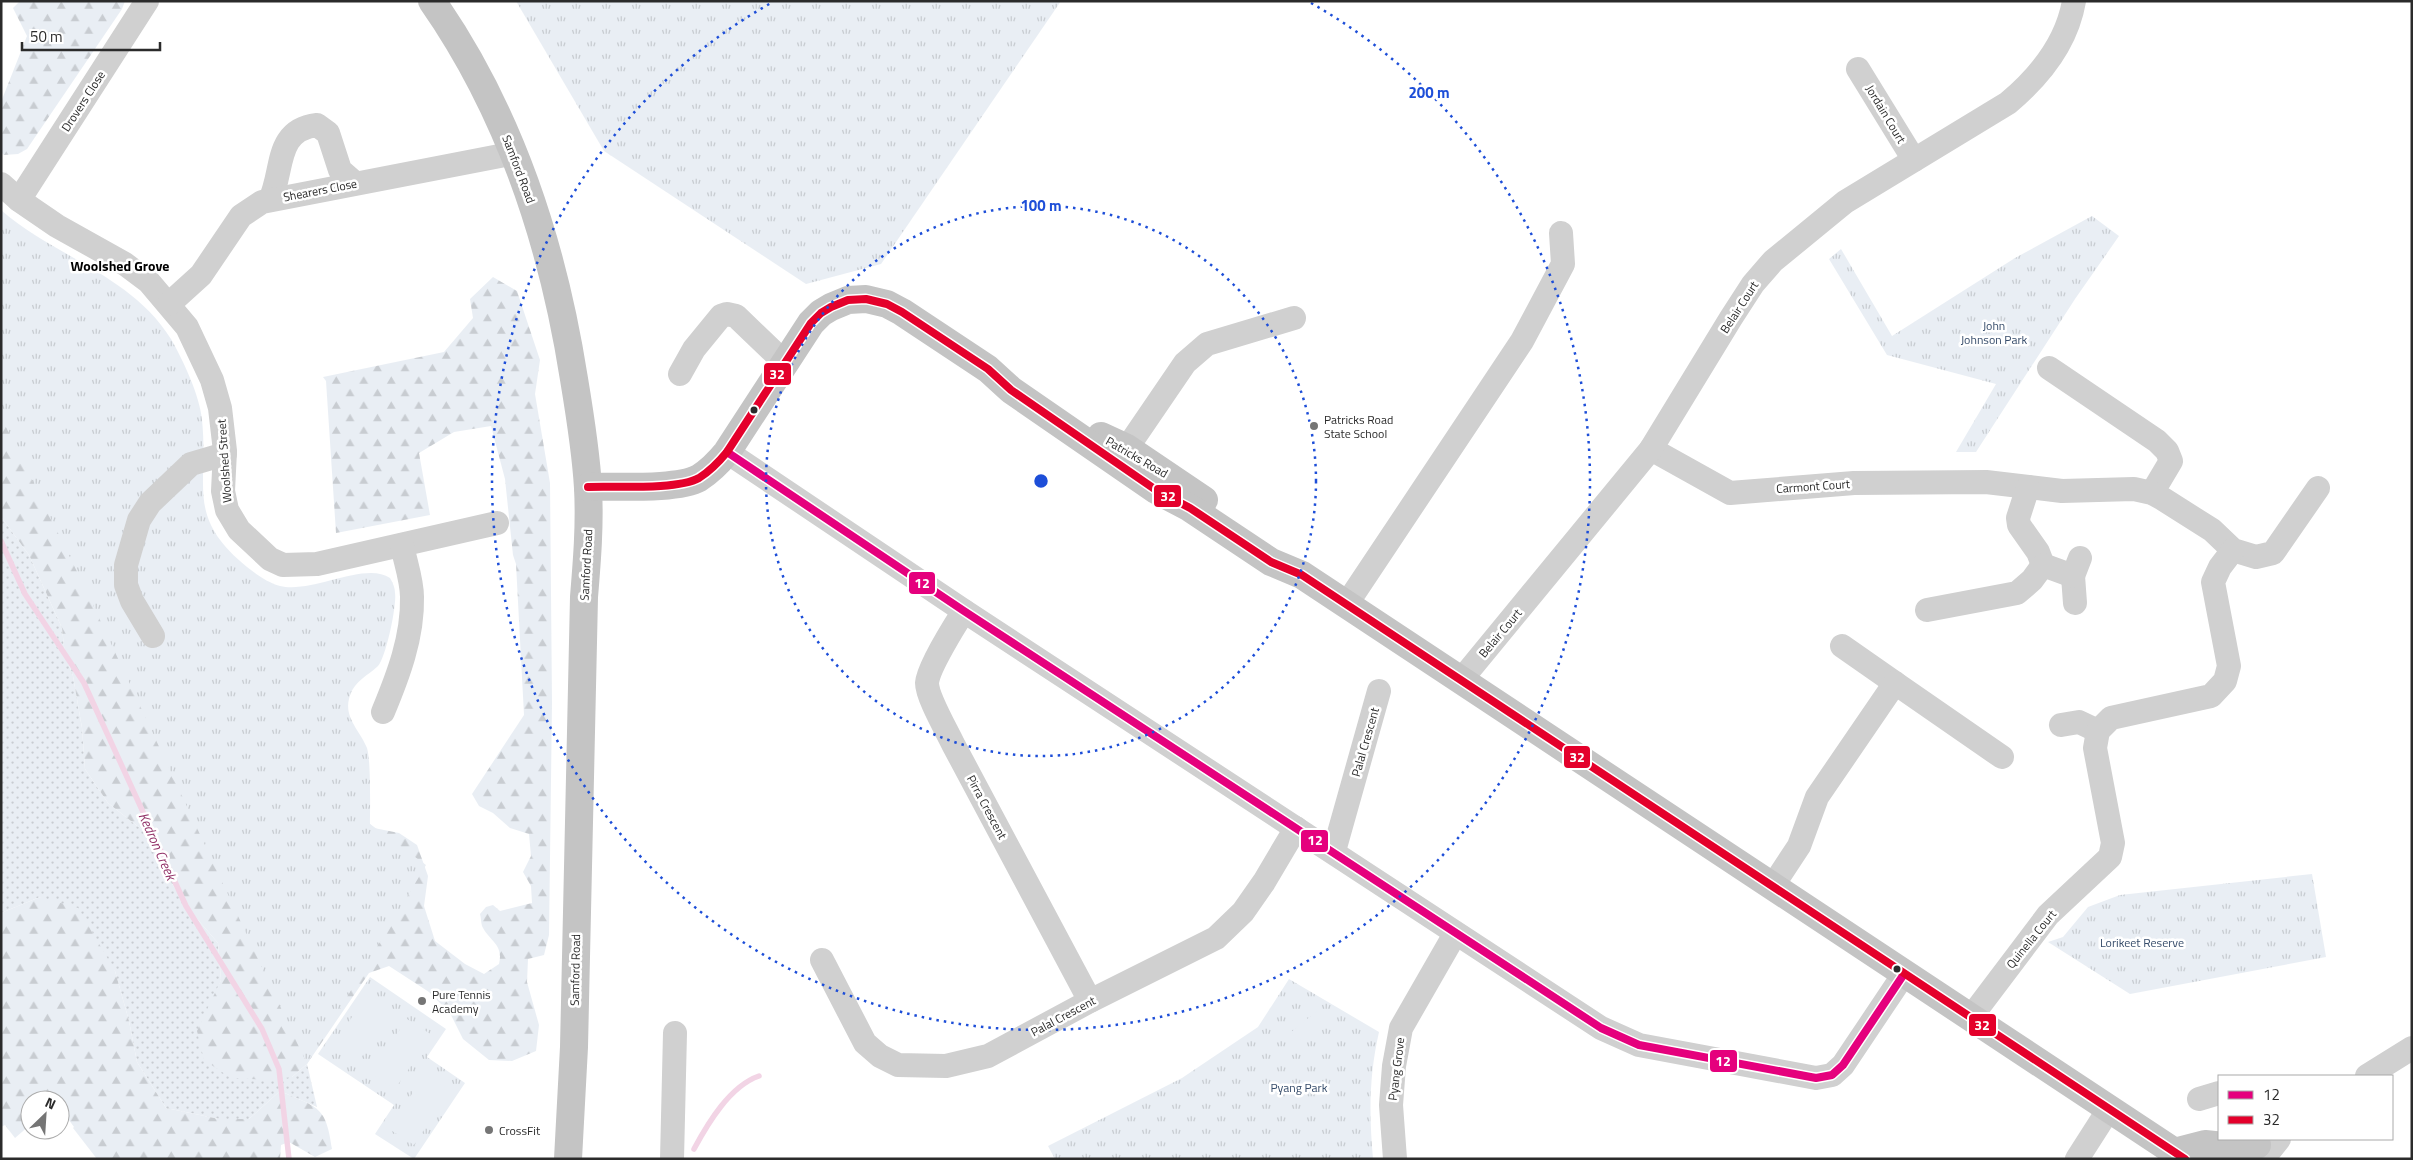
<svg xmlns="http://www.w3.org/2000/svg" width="2413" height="1160" viewBox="0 0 2413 1160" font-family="'Titillium Web',sans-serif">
  <defs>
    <pattern id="grass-dots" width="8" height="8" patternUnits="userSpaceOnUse" patternTransform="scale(1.25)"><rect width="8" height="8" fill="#e9eef4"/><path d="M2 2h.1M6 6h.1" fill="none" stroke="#c8ccd1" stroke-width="1.8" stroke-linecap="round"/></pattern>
    <pattern id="forest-firs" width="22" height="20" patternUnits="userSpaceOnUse" patternTransform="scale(1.25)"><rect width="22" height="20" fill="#e9eef4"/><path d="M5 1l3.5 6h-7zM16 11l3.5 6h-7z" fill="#c8ccd1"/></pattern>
    <pattern id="park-tufts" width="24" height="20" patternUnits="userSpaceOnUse" patternTransform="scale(1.25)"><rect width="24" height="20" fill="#e9eef4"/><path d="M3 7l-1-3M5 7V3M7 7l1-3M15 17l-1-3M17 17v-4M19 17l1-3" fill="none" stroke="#c8ccd1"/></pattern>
  </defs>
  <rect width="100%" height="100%" fill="#fff"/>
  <path fill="url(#grass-dots)" d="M1,493L3,496L2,518L29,555L62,628L65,655L73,676L82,728L85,769L108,803L159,843L166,874L186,906L218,943L221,980L211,1006L292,1077L307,1064L317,1107L280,1091L249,1119H219L166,1108L137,1062L129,1021L115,971L40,897L1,913Z"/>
  <g fill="url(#forest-firs)">
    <path d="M20,1H125L122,9L27,149L18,154L4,155L1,152V102L27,36L13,8Z"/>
    <path d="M493,277L517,291L540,360L535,394L550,483L552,703L549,935L544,955L528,959L527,982L539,1025L536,1051L512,1061L489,1060L463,1039L450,1013L429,992L389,966L369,973L307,1064L292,1077L269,1080L231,1078L204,1060L197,1031L221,980L218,943L186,906L166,874L159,843L108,803L85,769L82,728L73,676L65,655L62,628L29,555L2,518L1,374L362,816L374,828L399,833L417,845L428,876L424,906L435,941L465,964L484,974L499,964C504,944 489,941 482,926C481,923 481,917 480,914L486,907L493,905L500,911L532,903L531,886L523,872L531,856L529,834L510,828L493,813L479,806L472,794L524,715L516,564L513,555L505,479L491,426L454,432L419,453L430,515L336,533L326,381L323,377L444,352L473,318L470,299Z"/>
    <path d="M40,897L78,908L115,971L129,1021L137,1062L166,1108L219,1119H249L280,1091C318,1108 326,1105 332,1149L315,1157L289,1142L281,1145L280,1159H97L73,1128L74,1127L66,1116L60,1120V1100H30V1125L15,1138L5,1125L1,1127V913Z"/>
  </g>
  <g fill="url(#park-tufts)">
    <path d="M516,1H1061L881,264L806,284L604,151Z"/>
    <path d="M1,210C55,257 131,275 171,339C183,360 200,396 202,420C209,488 185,516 247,567C256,574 268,583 280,586C312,594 365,561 390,578C393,583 395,588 395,593C397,605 386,657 378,666C366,677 353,682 349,699C344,718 361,732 367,748C371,761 370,808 370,824L426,865L307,1064L86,590L1,417Z"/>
    <path d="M2092,216L2119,236L2075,299L1976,452H1956L1996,384L1887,355L1829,259L1841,249L1892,336L2015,258Z"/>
    <path d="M2312,874L2326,957L2130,994L2048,942L2063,937L2088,907L2120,895Z"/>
    <path d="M370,977L446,1029L427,1057L465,1083L414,1159L375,1134L394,1105L318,1054Z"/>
    <path d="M1289,979L1379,1032C1369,1076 1369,1114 1373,1159H1055L1048,1146L1182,1078L1258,1027Z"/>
  </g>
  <g fill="#e9eef4">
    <path d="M368,993L393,1010L357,1064L332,1047Z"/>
    <path d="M1317,1011L1323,1020L1298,1041L1291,1032Z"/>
    <path d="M407,1019L432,1035L395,1089L370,1073Z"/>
    <path d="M425,1074L450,1090L414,1145L389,1129Z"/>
  </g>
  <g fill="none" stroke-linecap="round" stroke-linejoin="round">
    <g stroke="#f2d4e5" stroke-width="5.5">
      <path d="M1,541L25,594L84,683L186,906L262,1029L279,1069L289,1159"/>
      <path d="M694,1149C708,1123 730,1086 759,1076"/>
    </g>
    <g stroke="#d0d0d0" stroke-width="24">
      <path d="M1858,69L1914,160"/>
      <path d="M1,184L19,200L57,226L125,264L149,282L187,327L212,380L220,408L225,451L223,491L227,510L239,530L270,559L283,565L317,564L497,523"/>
      <path d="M19,200L147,1"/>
      <path d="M270,200C284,171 274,130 317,125L328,133L340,170L355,183"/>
      <path d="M169,304L201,275L241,216L262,202L515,153"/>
      <path d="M2049,368L2157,441L2167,451L2171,461L2152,493"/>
      <path d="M680,374L694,349L721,316L727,314L736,316L785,363"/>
      <path d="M1127,448L1185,363L1207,344L1294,318"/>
      <path d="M1651,449L1730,493L1854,483L1986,482L2062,491L2134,489L2152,493L2163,499L2212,530L2233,550L2256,557L2273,553L2318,488"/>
      <path d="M727,452L964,611L1601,1028L1639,1045L1816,1078L1832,1075L1843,1065L1904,974"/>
      <path d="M2028,487L2018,518L2019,525L2038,552L2043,565"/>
      <path d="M2073,576L2075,603"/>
      <path d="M1346,605L1522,341L1563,264L1561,233"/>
      <path d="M1927,610L2017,593L2032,580L2043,565L2073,576L2080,558"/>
      <path d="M964,611C955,625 928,668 927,683C927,697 947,731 953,744L1090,1001"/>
      <path d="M153,636L132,601L126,585V565L139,520L150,503L191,464L225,454"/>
      <path d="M1842,646L1895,683"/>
      <path d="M1461,680L1651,449L1731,318L1753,284L1773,261L1845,202L2008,103C2039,77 2067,42 2074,1"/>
      <path d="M383,712C398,676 413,637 412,597C412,580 405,561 402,545"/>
      <path d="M2061,725L2079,722L2098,731"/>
      <path d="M1334,851L1379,691"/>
      <path d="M1772,887L1799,846L1817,797L1895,683L2002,757"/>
      <path d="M822,960L865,1043L880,1056L898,1065L946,1066L988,1056L1090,1001L1216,938L1243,912L1264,882L1296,828"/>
      <path d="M1971,1017L2048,915L2110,857L2113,843L2095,748L2098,731L2111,718L2211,696L2225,681L2229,666L2213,582L2220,567L2233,550"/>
      <path d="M2367,1076L2412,1048"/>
      <path d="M2199,1099L2219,1093"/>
      <path d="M672,1159L675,1033"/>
      <path d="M1395,1159L1391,1105L1394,1066L1401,1028L1455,934"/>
      <path d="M2077,1159L2109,1109"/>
      <path d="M2263,1159L2279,1139"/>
    </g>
    <g stroke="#c4c4c4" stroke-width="28">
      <path d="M432,1C511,114 553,245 574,379C580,415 586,452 588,488C590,524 587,561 584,597L574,1047L568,1159"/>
      <path d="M1101,436L1127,448L1204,500"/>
      <path d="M588,487C614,486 678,490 699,478C710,471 718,463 727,452L811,323L821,313L831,307L848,300L866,299L887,304L902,312L988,369L1011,390L1156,490L1190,508L1271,562L1302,575L2185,1159"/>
      <path d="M2174,1152L2205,1144L2224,1146L2257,1145"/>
    </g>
    <defs>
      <path id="bus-1" d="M727,452L964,611L1601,1028L1639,1045L1816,1078L1832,1075L1843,1065L1904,974"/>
      <path id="bus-2" d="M588,487C614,486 678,490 699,478C710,471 718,463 727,452L811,323L821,313L831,307L848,300L866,299L887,304L902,312L988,369L1011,390L1156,490L1190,508L1271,562L1302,575L2185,1159"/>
    </defs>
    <use href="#bus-1" stroke="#fff" stroke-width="11"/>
    <use href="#bus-2" stroke="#fff" stroke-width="11"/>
    <use href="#bus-1" stroke="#e5007d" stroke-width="8"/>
    <use href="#bus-2" stroke="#e4002b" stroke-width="8"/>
  </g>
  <g fill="none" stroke="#1d4ed8" stroke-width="2.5" stroke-dasharray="2.5 5">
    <circle cx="1041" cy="481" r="275"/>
    <path d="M1311 3A549 549 0 1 1 771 3"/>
  </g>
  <g fill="#2b2b2b" stroke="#fff" stroke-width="2">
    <circle cx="754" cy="410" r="4.5"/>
    <circle cx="1897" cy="969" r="4.5"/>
  </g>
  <g fill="#757575" stroke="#fff" stroke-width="2">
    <circle cx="1314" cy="426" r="5"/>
    <circle cx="422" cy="1001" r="5"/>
    <circle cx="489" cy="1130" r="5"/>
  </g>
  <g text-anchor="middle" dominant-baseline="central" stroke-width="5" stroke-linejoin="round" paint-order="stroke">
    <g font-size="12" fill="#2b2b2b" stroke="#fff">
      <text transform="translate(83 101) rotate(-57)">Drovers Close</text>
      <text transform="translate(1886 114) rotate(59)">Jordain Court</text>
      <text transform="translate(519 169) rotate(69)">Samford Road</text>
      <text transform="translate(320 190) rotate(-11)">Shearers Close</text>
      <text transform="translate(1739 307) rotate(-57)">Belair Court</text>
      <text transform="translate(1137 457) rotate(30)">Patricks Road</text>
      <text transform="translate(224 461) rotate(-94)">Woolshed Street</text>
      <text transform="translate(1813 486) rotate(-4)">Carmont Court</text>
      <text transform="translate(586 565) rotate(-87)">Samford Road</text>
      <text transform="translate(1500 633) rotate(-50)">Belair Court</text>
      <text transform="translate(1365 742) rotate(-74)">Palal Crescent</text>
      <text transform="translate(987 807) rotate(62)">Pirra Crescent</text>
      <text transform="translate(2031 939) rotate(-51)">Quinella Court</text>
      <text transform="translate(575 970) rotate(-89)">Samford Road</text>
      <text transform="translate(1063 1016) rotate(-28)">Palal Crescent</text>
      <text transform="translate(1396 1069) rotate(-83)">Pyang Grove</text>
    </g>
    <g font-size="12" fill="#364c6a" stroke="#fff">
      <text x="1994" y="325">John<tspan x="1994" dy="14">Johnson Park</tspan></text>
      <text x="2142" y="942">Lorikeet Reserve</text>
      <text x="1299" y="1087">Pyang Park</text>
    </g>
    <g font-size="12" fill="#2b2b2b" stroke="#fff" text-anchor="start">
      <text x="1324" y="419">Patricks Road<tspan x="1324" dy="14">State School</tspan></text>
      <text x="432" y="994">Pure Tennis<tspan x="432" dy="14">Academy</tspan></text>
      <text x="499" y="1130">CrossFit</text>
    </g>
    <g font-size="14" font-weight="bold" fill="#000" stroke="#fff">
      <text x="120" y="265">Woolshed Grove</text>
    </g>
    <g font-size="14" font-style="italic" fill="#93346a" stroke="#fff">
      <text transform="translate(158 846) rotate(66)">Kedron Creek</text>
    </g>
  </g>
  <circle cx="1041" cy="481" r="8" fill="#1d4ed8" stroke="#fff" stroke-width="2.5"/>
  <g font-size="15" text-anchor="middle" font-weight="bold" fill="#1d4ed8" stroke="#fff" stroke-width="5" stroke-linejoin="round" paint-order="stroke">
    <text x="1429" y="98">200 m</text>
    <text x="1041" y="211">100 m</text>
  </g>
  <g stroke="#fff" stroke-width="2">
    <rect x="763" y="362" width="29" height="24" rx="5" fill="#e4002b"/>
    <rect x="1153" y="484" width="29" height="24" rx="5" fill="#e4002b"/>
    <rect x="908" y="571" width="28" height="24" rx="5" fill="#e5007d"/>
    <rect x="1563" y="745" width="28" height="24" rx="5" fill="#e4002b"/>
    <rect x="1300" y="829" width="29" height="24" rx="5" fill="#e5007d"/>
    <rect x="1968" y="1013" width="29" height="24" rx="5" fill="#e4002b"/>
    <rect x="1709" y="1049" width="29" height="24" rx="5" fill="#e5007d"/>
  </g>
  <g font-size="14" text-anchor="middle" font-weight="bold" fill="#fff">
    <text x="777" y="379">32</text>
    <text x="1168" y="501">32</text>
    <text x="922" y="588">12</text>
    <text x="1577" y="762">32</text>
    <text x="1315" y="845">12</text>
    <text x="1982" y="1030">32</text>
    <text x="1723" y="1066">12</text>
  </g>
  <rect width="2413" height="1160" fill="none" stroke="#2b2b2b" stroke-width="5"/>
  <rect x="2218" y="1075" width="175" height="65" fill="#ffffff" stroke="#aaaaaa"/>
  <rect x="2228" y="1091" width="25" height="8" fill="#e5007d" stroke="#aaaaaa"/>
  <text x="2263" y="1100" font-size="15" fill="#2b2b2b">12</text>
  <rect x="2228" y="1116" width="25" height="8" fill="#e4002b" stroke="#aaaaaa"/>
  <text x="2263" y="1125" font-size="15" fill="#2b2b2b">32</text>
  <g transform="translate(45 1115) rotate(25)"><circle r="24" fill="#ffffff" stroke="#aaaaaa"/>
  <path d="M0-4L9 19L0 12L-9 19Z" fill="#757575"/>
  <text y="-8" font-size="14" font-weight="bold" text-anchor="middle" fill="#2b2b2b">N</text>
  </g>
  <path d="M22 42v8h138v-8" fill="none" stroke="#2b2b2b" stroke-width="2.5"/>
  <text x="30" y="42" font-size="15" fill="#2b2b2b" stroke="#ffffff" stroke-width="4" paint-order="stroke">50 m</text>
</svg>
